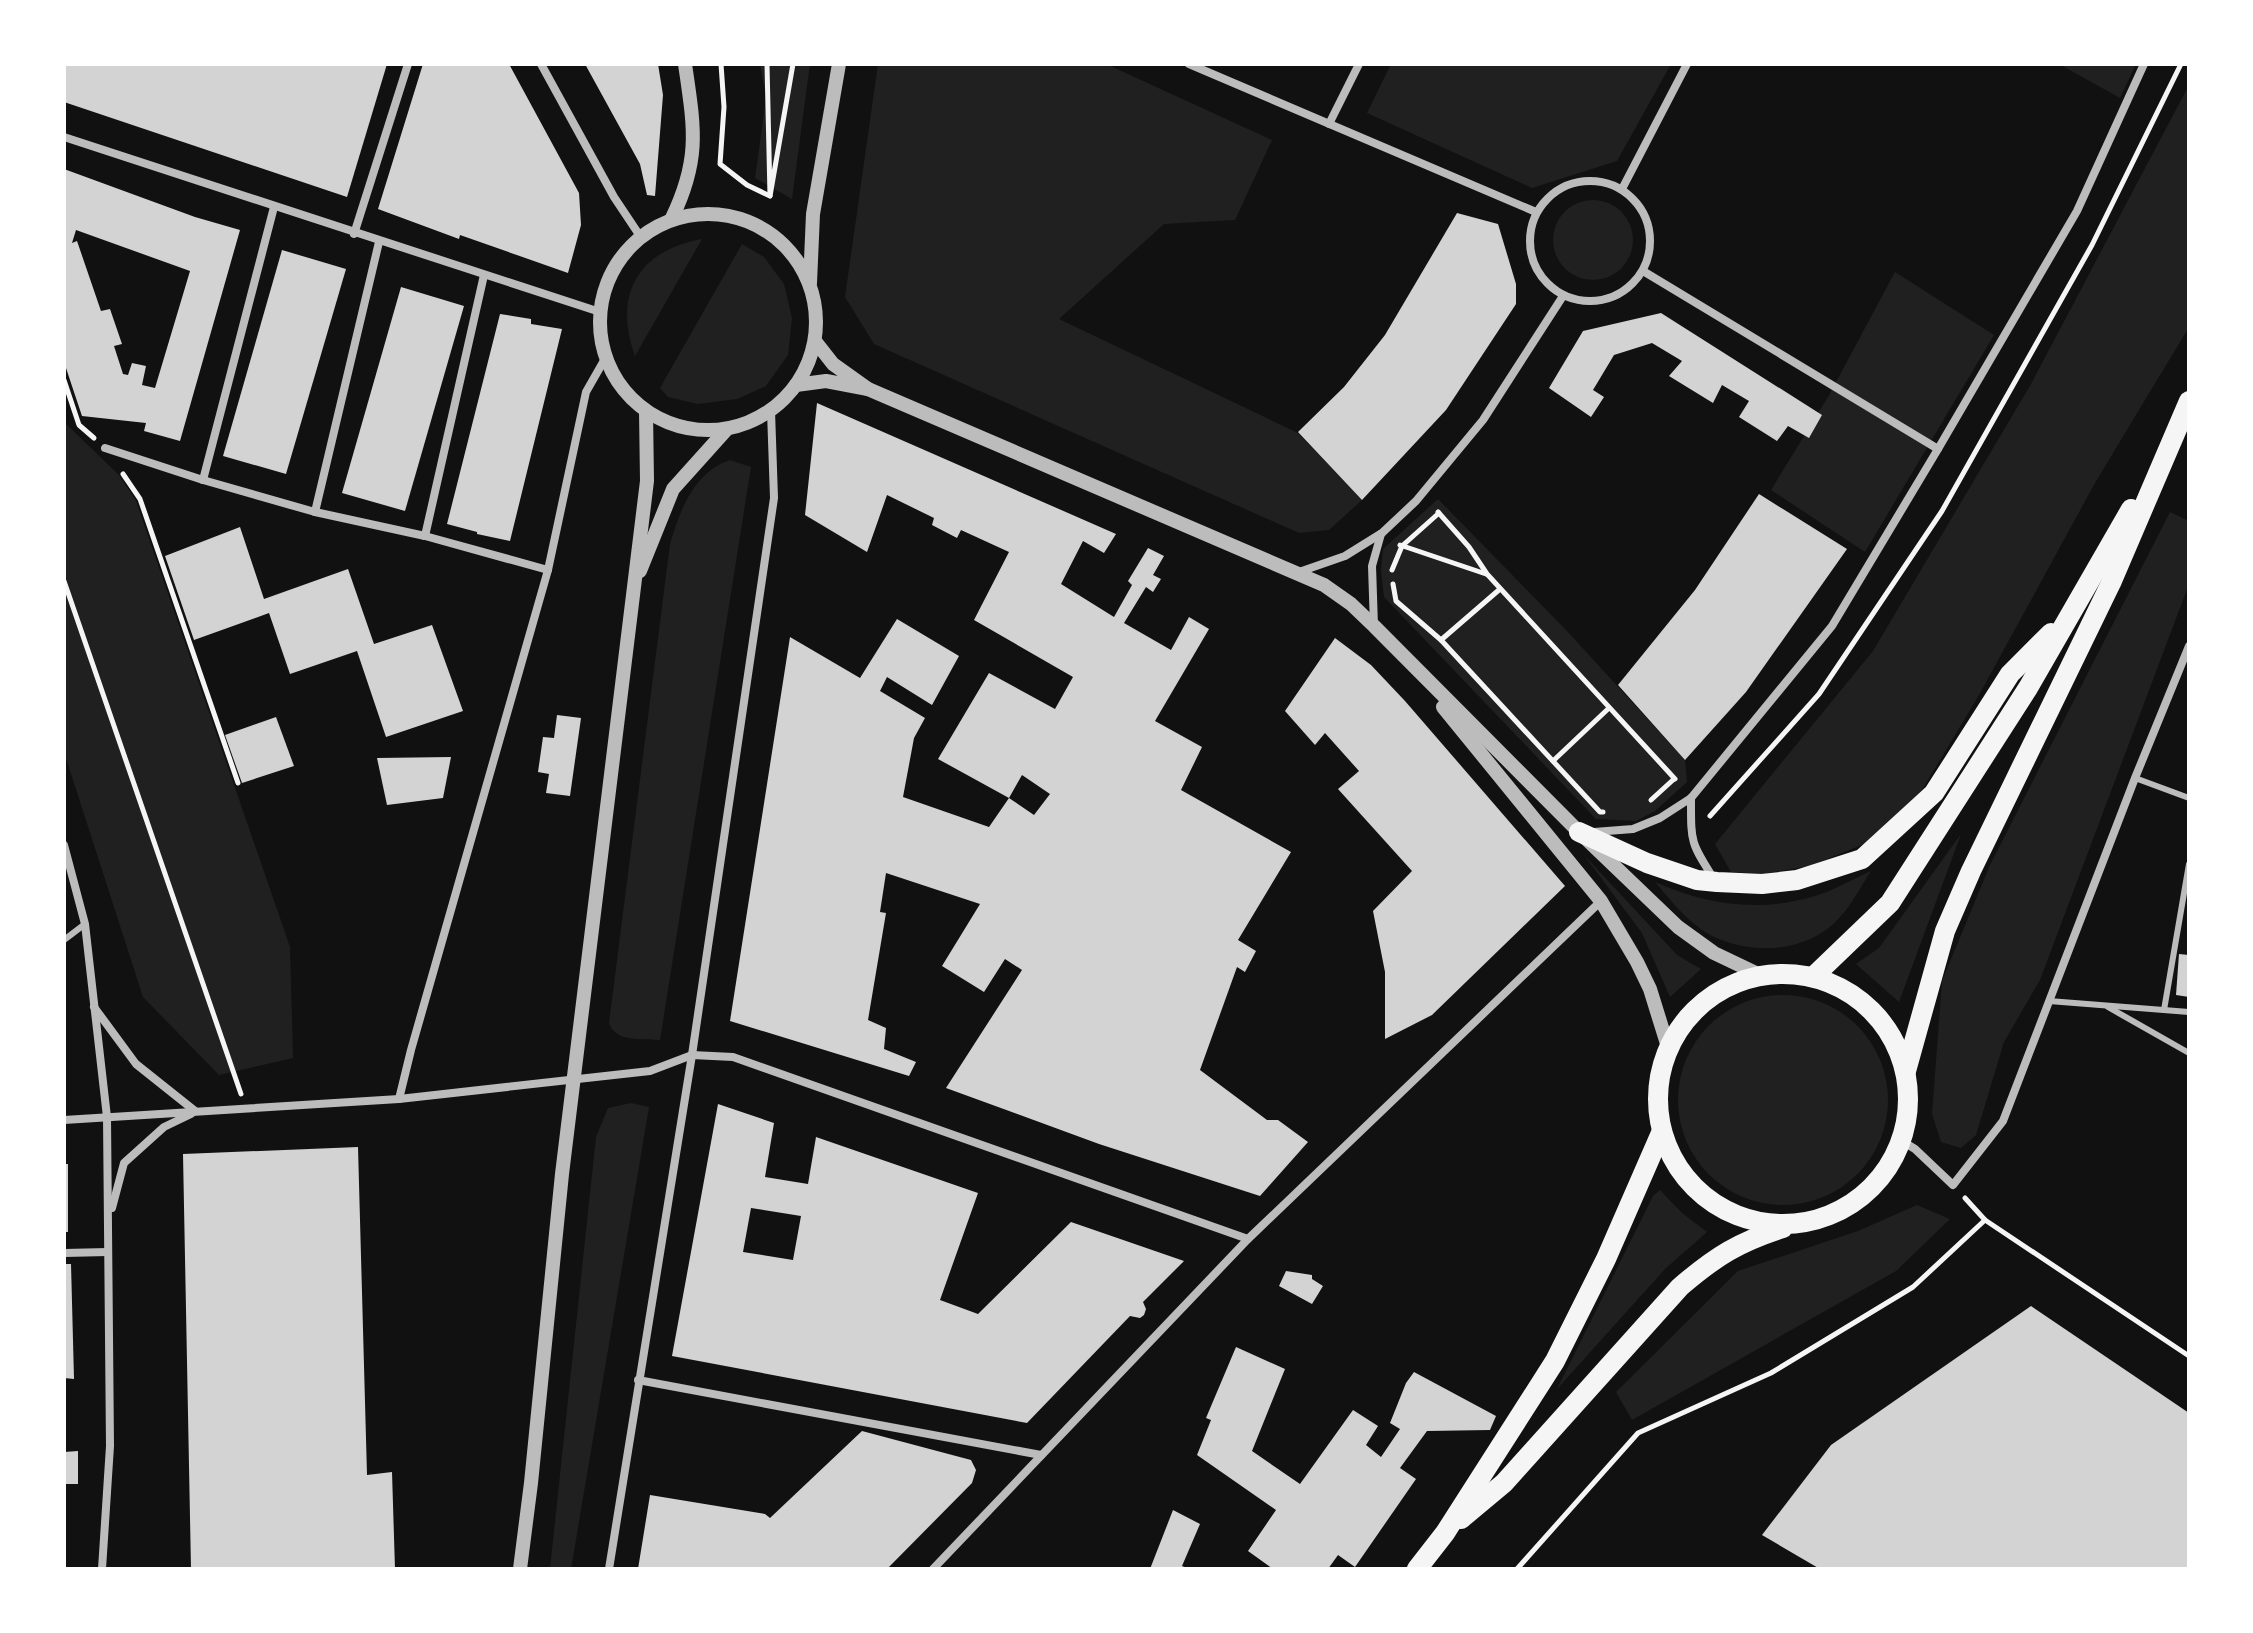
<svg xmlns="http://www.w3.org/2000/svg" width="2253" height="1633" viewBox="0 0 2253 1633" font-family="Karla,sans-serif">
  <rect width="100%" height="100%" fill="#111"/>
  <g fill="#202020">
    <path d="M760,64H810L792,199L755,178L766,98Z"/>
    <path d="M878,64H1106L1272,140L1235,220L1164,224L1059,319L1298,433L1362,500L1329,530L1299,533L874,344L845,297Z"/>
    <path d="M1391,64H1671L1617,161L1532,188L1367,113Z"/>
    <path d="M2059,64H2136L2120,98Z"/>
    <path d="M2189,85V327L2095,483L1979,695L1922,790L1869,842L1810,866L1761,874L1731,872L1715,844L1873,651L2031,384Z"/>
    <circle cx="1593" cy="240" r="40"/>
    <path d="M702,239L635,356C613,295 637,251 702,239Z"/>
    <path d="M742,244L764,257L784,284L792,318L788,355L766,386L737,399L698,404L668,397L660,388Z"/>
    <path d="M1895,272L1994,335L1865,552L1771,490L1828,397Z"/>
    <path d="M64,422L119,475L136,501L290,947L293,1058L219,1075L143,997L64,752Z"/>
    <path d="M730,460L751,467L660,1040C641,1038 616,1043 609,1023L670,544C680,510 694,472 730,460Z"/>
    <path d="M1438,499L1567,631L1685,760L1687,782L1655,811L1636,821L1596,819L1384,597L1381,571L1383,549Z"/>
    <path d="M2170,512L2189,521V584L2040,980L2004,1042L1976,1135L1961,1148L1941,1142L1932,1114L1942,981L1990,865Z"/>
    <path d="M1961,834L1899,1002L1856,964L1879,948Z"/>
    <path d="M1584,855L1677,955L1701,969L1670,997L1642,933Z"/>
    <path d="M1871,871C1861,886 1852,904 1840,917C1811,951 1758,955 1719,939C1693,929 1673,903 1655,882C1705,904 1754,912 1808,898C1829,893 1851,880 1871,871Z"/>
    <circle cx="1783" cy="1100" r="105"/>
    <path d="M631,1103L649,1107L571,1569H550L596,1137L608,1108Z"/>
    <path d="M1660,1190L1682,1213L1707,1232L1665,1269L1557,1389L1653,1196Z"/>
    <path d="M1917,1205L1950,1219L1896,1271L1632,1420L1616,1392L1738,1271L1858,1231Z"/>
  </g>
  <g fill="#d3d3d3" fill-rule="evenodd">
    <path d="M64,64H387L347,197L64,102Z"/>
    <path d="M423,64H509L579,193L581,225L568,273L460,235L459,239L378,209Z"/>
    <path d="M585,64H658L663,95L655,196L647,195L640,164Z"/>
    <path d="M64,169L195,217L240,230L180,441L144,431L146,423L82,416L64,362ZM76,230L190,271L155,388L142,385L146,366L132,363L128,375L123,374L114,346L122,344L110,309L101,311L77,241L72,243Z"/>
    <path d="M1457,213L1498,224L1516,284V304L1446,410L1362,500L1298,432L1344,387L1385,335Z"/>
    <path d="M282,250L346,269L286,474L223,456Z"/>
    <path d="M401,287L464,306L405,511L342,493Z"/>
    <path d="M1661,313L1822,415L1809,438L1788,426L1777,441L1739,417L1749,401L1722,385L1713,403L1669,376L1682,361L1652,343L1614,355L1593,390L1604,397L1591,417L1549,388L1583,331Z"/>
    <path d="M500,314L531,319V324L562,329L510,541L477,534V532L447,524Z"/>
    <path d="M817,403L1116,534L1104,553L1083,541L1061,584L1114,617L1132,585L1128,581L1148,548L1164,556L1153,575L1161,579L1153,592L1146,587L1124,623L1171,650L1189,617L1209,629L1155,721L1202,747L1181,790L1291,852L1238,940L1256,951L1245,972L1237,967L1200,1070L1267,1120H1278L1308,1142L1260,1196L1099,1144L946,1088L1022,970L1005,959L984,992L942,966L980,904L886,873L880,912L886,913L868,1020L886,1028L884,1049L916,1062L909,1076L730,1021L790,637L860,678L897,619L959,656L932,705L887,677L880,691L925,718L914,738L903,797L989,827L1009,798L1034,815L1050,794L1022,775L1009,798L938,759L989,673L1055,709L1073,677L974,620L1009,552L961,530L957,538L932,525L934,518L887,495L867,552L805,515Z"/>
    <path d="M1759,494L1847,549L1746,692L1685,760L1618,685L1695,590Z"/>
    <path d="M240,527L264,599L348,569L374,644L432,625L463,711L386,737L357,651L290,674L269,613L194,640L165,556Z"/>
    <path d="M1335,638L1371,665L1405,701L1565,886L1432,1015L1385,1039V972L1373,911L1412,871L1338,789L1359,771L1325,733L1315,745L1285,711Z"/>
    <path d="M557,715L581,718L570,796L546,793L549,774L538,772L543,737L554,738Z"/>
    <path d="M276,717L294,766L242,783L225,735Z"/>
    <path d="M451,757L443,798L387,805L377,758Z"/>
    <path d="M2179,954L2189,955V997L2176,995Z"/>
    <path d="M718,1104L774,1123L765,1177L808,1184L816,1137L978,1193L940,1300L978,1314L1071,1222L1184,1261L1143,1302L1146,1309L1144,1315L1140,1318L1130,1316L1027,1423L672,1356ZM751,1208L801,1216L793,1260L743,1252Z"/>
    <path d="M358,1147L367,1475L392,1472L395,1569H191L183,1154Z"/>
    <rect x="64" y="1164" width="4" height="68"/>
    <path d="M64,1264H71L74,1379L64,1378Z"/>
    <path d="M1286,1271L1312,1275V1279L1323,1286L1312,1304L1279,1286Z"/>
    <path d="M2031,1306L2189,1413V1569H1820L1762,1535L1831,1445Z"/>
    <path d="M1236,1347L1285,1369L1252,1451L1300,1484L1353,1410L1378,1426L1366,1445L1381,1457L1400,1429L1390,1423L1406,1383L1414,1372L1496,1416L1490,1430L1427,1431L1400,1468L1416,1479L1355,1567L1338,1555L1328,1569H1273L1248,1551L1276,1510L1197,1455L1211,1420L1206,1418Z"/>
    <path d="M862,1431L971,1460L976,1470L972,1483L887,1569H638L650,1495L765,1514L770,1518Z"/>
    <path d="M78,1451V1484H64V1452Z"/>
    <path d="M1173,1510L1200,1524L1182,1566L1189,1569H1150Z"/>
  </g>
  <g fill="none" stroke-linecap="round" stroke-linejoin="round">
    <g stroke="#f5f5f5" stroke-width="5">
      <path d="M721,64L724,107L720,164L747,185L770,196"/>
      <path d="M767,64L770,196L793,64"/>
      <path d="M64,380L79,425L94,438"/>
      <path d="M123,474L140,499L238,783"/>
      <path d="M1438,512L1469,547L1487,574L1675,779"/>
      <path d="M1400,545L1486,574"/>
      <path d="M1392,570L1402,546L1439,513"/>
      <path d="M64,581L241,1094"/>
      <path d="M1393,584L1396,601L1441,640L1600,812H1603"/>
      <path d="M1441,640L1500,589"/>
      <path d="M1553,761L1609,708"/>
      <path d="M1651,800L1674,779"/>
      <path d="M1710,816L1819,694L1942,511L2092,245L2181,64"/>
      <path d="M1965,1198L1985,1220L2189,1356"/>
      <path d="M1517,1569L1638,1433L1771,1373L1913,1287L1985,1220"/>
    </g>
    <g stroke="#bcbcbc" stroke-width="6">
      <path d="M2135,778L2189,798"/>
      <path d="M64,940L85,924"/>
      <path d="M2049,1001L2189,1012"/>
      <path d="M2108,1007L2189,1053"/>
      <path d="M2164,1010L2189,864"/>
    </g>
    <g stroke="#bcbcbc" stroke-width="8">
      <path d="M541,64L614,197L642,239"/>
      <path d="M1189,64L1536,212"/>
      <path d="M1329,124L1359,64"/>
      <path d="M64,137L600,312"/>
      <circle cx="1590" cy="241" r="60"/>
      <path d="M1622,189L1687,64"/>
      <path d="M354,234L408,64"/>
      <path d="M1643,271L1938,449"/>
      <path d="M105,448L203,480L315,512L425,536L548,570"/>
      <path d="M203,480L274,207"/>
      <path d="M315,512L379,242"/>
      <path d="M425,536L484,275"/>
      <path d="M1299,572L1345,556L1382,533L1416,501L1483,420L1563,296"/>
      <path d="M1374,626L1372,566L1381,534"/>
      <path d="M1691,798C1691,842 1690,842 1714,879"/>
      <path d="M1594,832L1633,829L1660,818L1691,798L1832,626L1938,449L2077,211L2144,64"/>
      <path d="M64,845L85,924L107,1117L110,1446L102,1569"/>
      <path d="M94,1007L136,1064L195,1111"/>
      <path d="M399,1099L411,1050L548,570L586,392L606,357"/>
      <path d="M64,1120L399,1099L650,1071L692,1055L733,1057L1248,1239"/>
      <path d="M1902,1141L1915,1149L1953,1185L2003,1121L2135,778L2189,646"/>
      <path d="M112,1208L124,1163L164,1127L191,1114"/>
      <path d="M64,1253L108,1252"/>
      <path d="M638,1380L1041,1455"/>
      <path d="M609,1569L692,1055L774,498L771,411"/>
      <path d="M933,1569L1248,1239L1601,901"/>
    </g>
    <g stroke="#bcbcbc" stroke-width="14">
      <circle cx="708" cy="322" r="108"/>
      <path d="M672,218C701,158 694,127 685,64"/>
      <path d="M810,283L813,214L839,64"/>
      <path d="M796,385L826,381L868,389L833,364L815,341"/>
      <path d="M868,389L1324,585L1351,604L1374,626L1579,832L1678,927L1714,953L1758,974"/>
      <path d="M640,571L673,489L726,430"/>
      <path d="M1443,707L1601,901L1637,962L1650,989L1668,1047"/>
      <path d="M520,1569L531,1483L562,1174L647,481L646,411"/>
    </g>
    <g stroke="#f5f5f5" stroke-width="20">
      <path d="M1579,832L1647,863L1697,880L1717,882L1762,884L1797,880L1862,859L1934,793L2010,674L2051,633"/>
      <circle cx="1783" cy="1099" r="125"/>
      <path d="M1814,976L1890,903L2028,688L2131,509"/>
      <path d="M1906,1071L1945,931L1971,871L2111,583L2189,401"/>
      <path d="M1461,1519L1504,1483L1680,1287C1716,1256 1739,1242 1783,1228"/>
      <path d="M1417,1569L1445,1533L1555,1361L1606,1259L1661,1133"/>
    </g>
  </g>
  <rect width="2253" height="1633" fill="none" stroke="#ffffff" stroke-width="132"/>
</svg>
